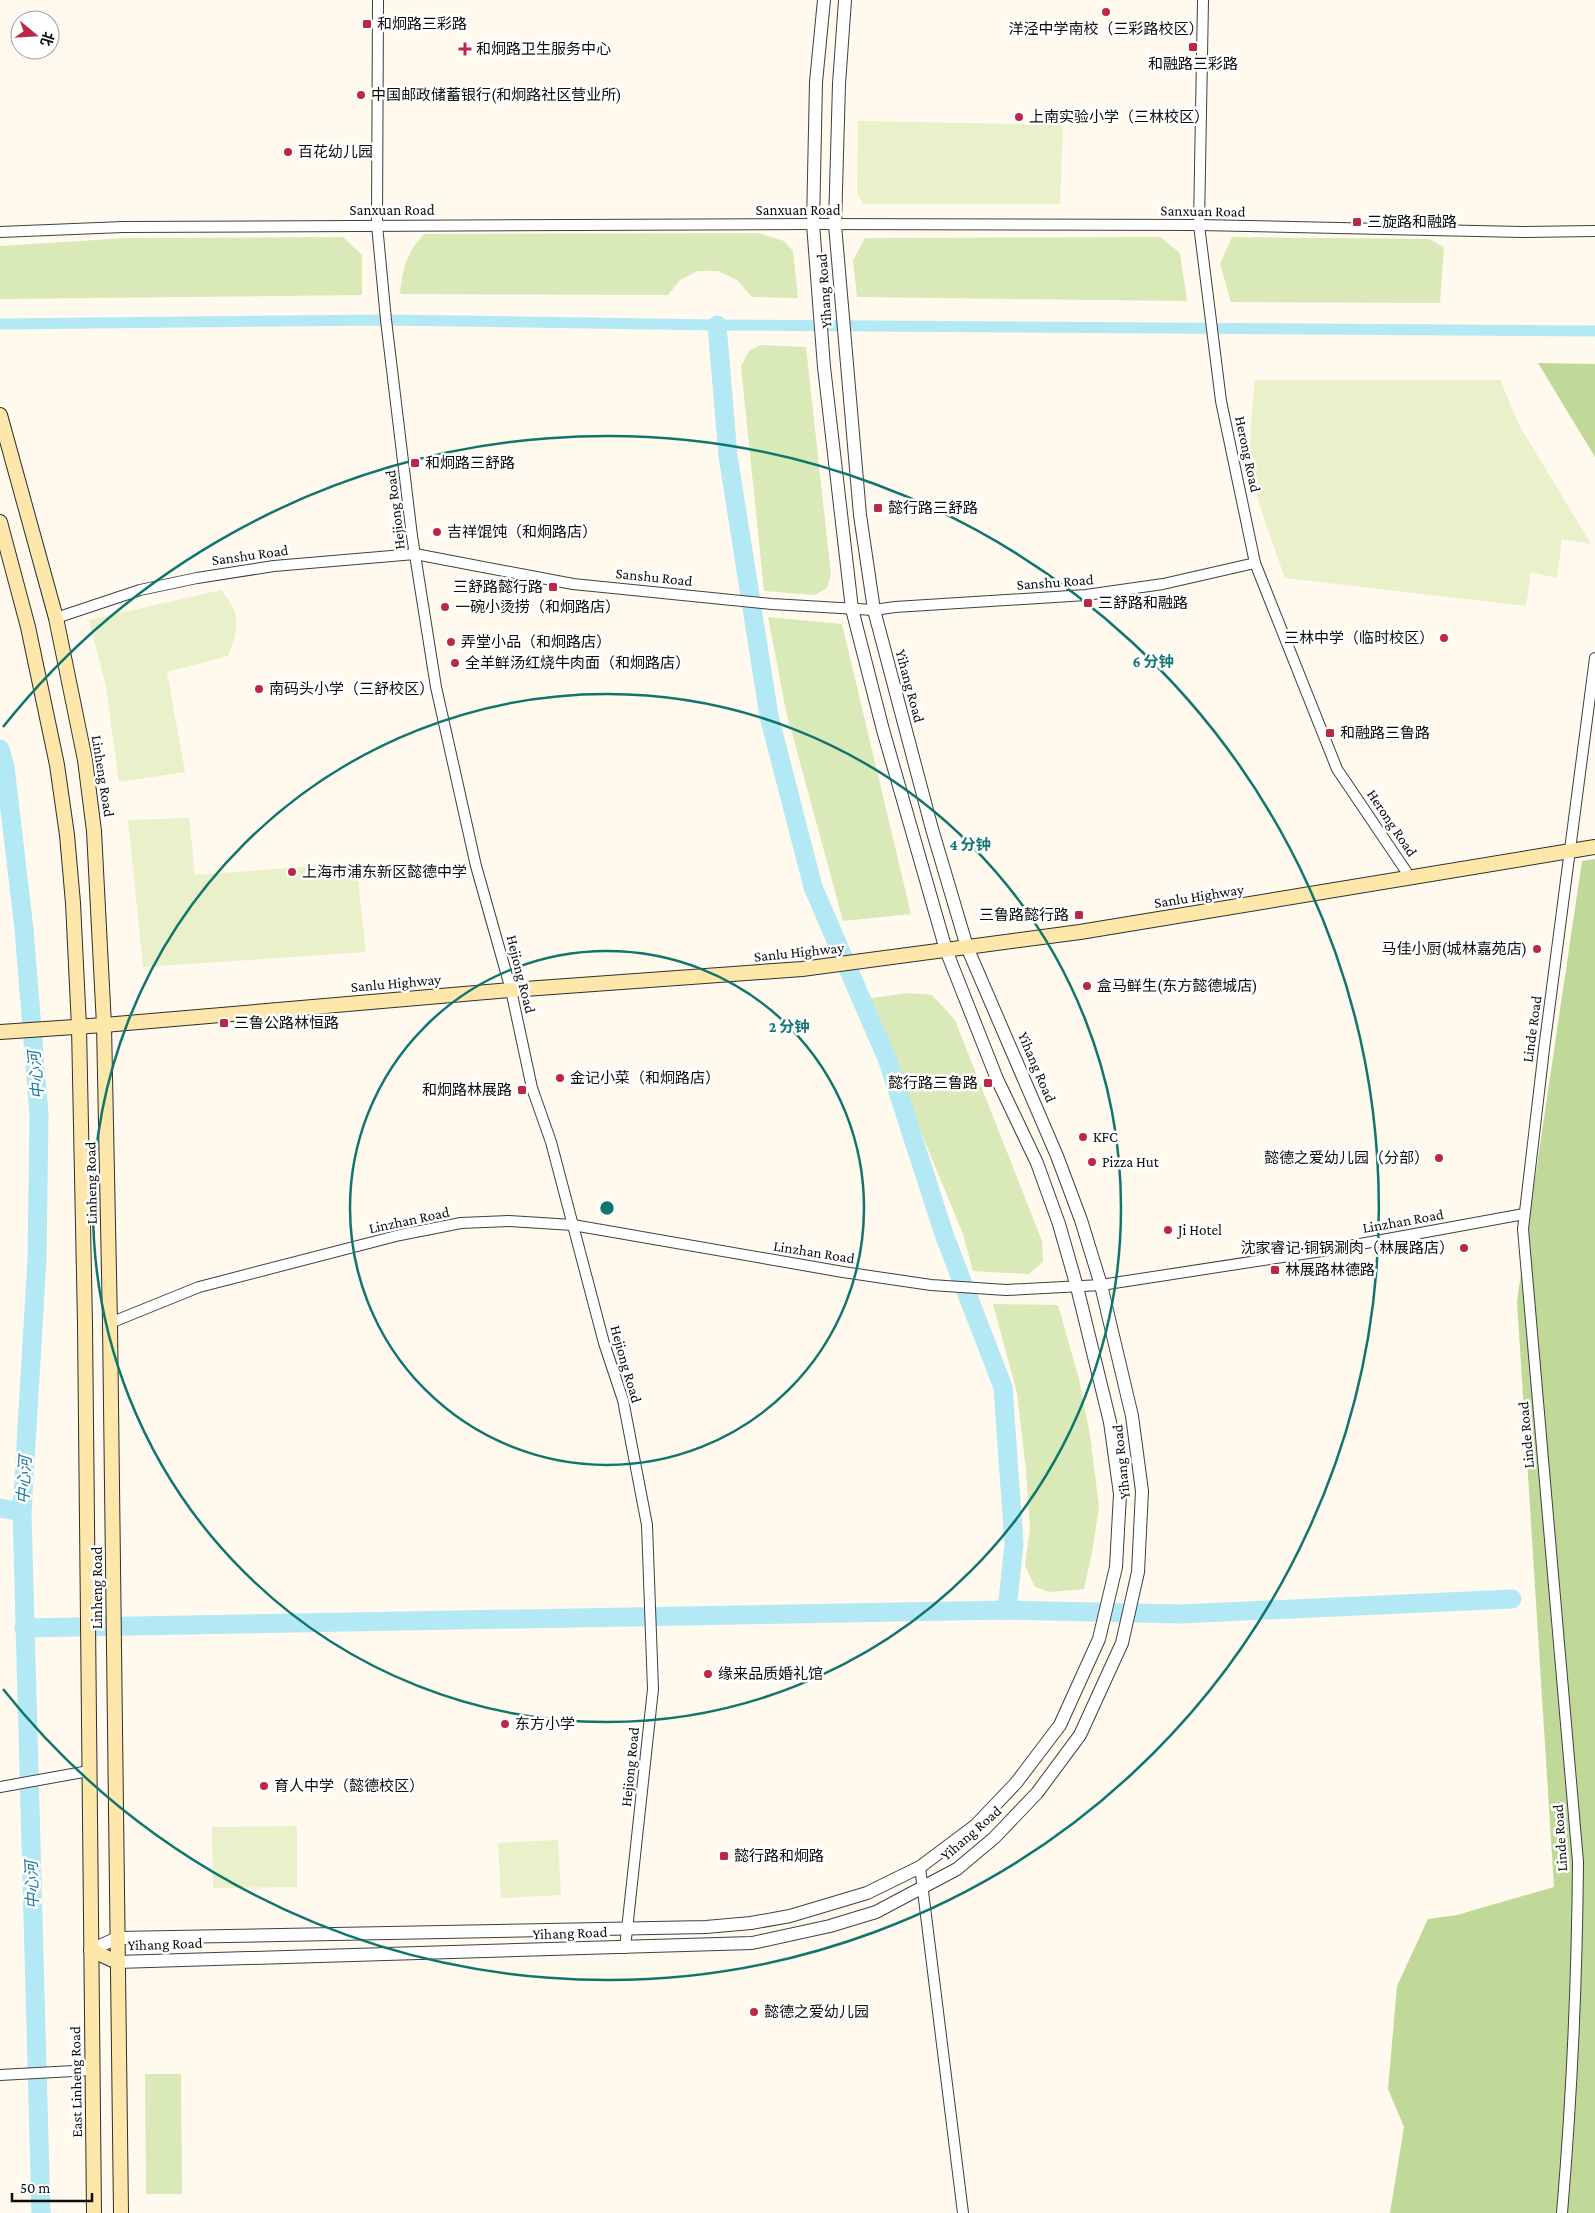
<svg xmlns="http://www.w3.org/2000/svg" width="1595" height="2213" viewBox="0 0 1595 2213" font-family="'Crimson Pro','Noto Sans SC',serif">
  <rect width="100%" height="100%" fill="#fff9ee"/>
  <g fill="#dae9b8">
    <path d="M758,233L784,241L793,251L798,298L752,297L737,280L718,271H698L680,280L668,295L400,294C402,270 407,252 424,234Z"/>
    <path d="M343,237L362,255V295L0,299V246L127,238Z"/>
    <path d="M1160,237L1180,253L1187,301L857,297L853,261L865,238Z"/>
    <path d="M1232,237L1429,239L1444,247L1440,303L1231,302L1220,264Z"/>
    <path d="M761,345L806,347L831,575L827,588L815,595L764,591L741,366L749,351Z"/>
    <path d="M768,617L842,624L911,914L843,921L786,711Z"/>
    <path d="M908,993L932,995L955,1020L1042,1241L1043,1262L1029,1274L973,1271L963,1234L866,999Z"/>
    <path d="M993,1304L1058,1305L1079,1379L1090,1435L1099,1507L1092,1553L1084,1589L1049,1592L1035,1587L1025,1566L1030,1529L1026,1470L1017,1393Z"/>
    <path d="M145,2074H181L182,2194H146Z"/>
  </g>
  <g fill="#c0d998">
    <path d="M1538,363L1595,364V457Z"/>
    <path d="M1595,859V2213H1390L1404,2127L1388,2089L1397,1986L1428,1919L1457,1915L1554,1887L1517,1301L1582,861Z"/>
  </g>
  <g fill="#e9f0ca">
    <path d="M858,121L1063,125L1060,204H863L857,193Z"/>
    <path d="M1255,380H1500L1519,425L1591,544L1562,539L1557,578L1531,572L1526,606L1285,578C1273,543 1258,508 1252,472C1248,441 1252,411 1255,380Z"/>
    <path d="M221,590C242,615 239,627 228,656L167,672L185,772L119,782L106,687L89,620Z"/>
    <path d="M189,818L195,875L356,863L366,952L143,967L128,820Z"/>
    <path d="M297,1826V1887L213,1888L212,1827Z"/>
    <path d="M558,1840L561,1895L501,1898L498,1843Z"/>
  </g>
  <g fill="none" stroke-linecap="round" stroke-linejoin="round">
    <path stroke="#b3e8f5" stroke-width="11" d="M0,324L386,320L717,325L1595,331"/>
    <g stroke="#b3e8f5" stroke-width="19">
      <path d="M717,325L728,456L769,716L813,887L888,1061L945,1237L1003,1387L1014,1544L1007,1610"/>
      <path d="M0,749L5,767L24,929L39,1115L37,1259L22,1512L41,2213"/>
      <path d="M0,1508L22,1512"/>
      <path d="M24,1628L1007,1610L1180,1614L1512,1599"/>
    </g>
    <defs>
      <g id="minor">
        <path d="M378,0L377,225L386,320L412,536L436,687L476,866L511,990L532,1088L551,1142L604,1343L623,1400L647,1525L653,1689L625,1948"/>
        <path d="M1203,0L1199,225L1221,401L1255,563L1337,769L1410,877"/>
        <path d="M0,232L123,227L813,224L1199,225L1522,232L1595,231"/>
        <path d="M56,618L140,590L197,578L274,566L415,554L573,584L772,604L874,610L895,607L1086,595L1163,584L1255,563"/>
        <path d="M110,1323L199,1287L400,1235L461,1223L509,1221L573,1225L843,1272L931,1285L1006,1290L1101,1285L1322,1251L1524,1214"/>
        <path d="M0,1787L89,1771"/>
        <path d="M920,1867L963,2213"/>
        <path d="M0,2075L92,2070"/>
        <path d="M1562,2213C1572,2096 1577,1979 1578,1862L1523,1229L1544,1049L1595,658"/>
      </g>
      <g id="tertiary">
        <path d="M91,1950L117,1938L706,1927L751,1923L790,1916L867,1893L920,1867L976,1825L1016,1783L1060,1725L1099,1639L1116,1567L1120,1494L1110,1422L1077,1287L1059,1224L1037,1163L997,1079L946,950L883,730L852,609L824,367L813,224L816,82L824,0"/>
        <path d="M117,1962L752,1943L830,1926L876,1912L957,1869L994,1838L1037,1793L1080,1735L1122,1643L1138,1572L1142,1491L1132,1416L1101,1285L1081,1220L1057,1156L967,947L932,829L874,610L860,515L835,225L839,84L845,0"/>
      </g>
      <g id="secondary">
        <path d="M0,415L56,618L85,760L94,831L104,1025L110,1323L121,2213"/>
        <path d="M0,522L28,627L57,765L67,835L73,903L79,1027L85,1324L94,2213"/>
        <path d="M0,1032L104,1025L511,990L802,969L1080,932L1595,847"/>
        <path d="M91,1950L117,1962"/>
      </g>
    </defs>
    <use href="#minor" stroke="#404040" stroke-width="12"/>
    <use href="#tertiary" stroke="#404040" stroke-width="14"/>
    <use href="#secondary" stroke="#2f2f2f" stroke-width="16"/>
    <use href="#minor" stroke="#fff" stroke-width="10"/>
    <use href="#tertiary" stroke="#fff" stroke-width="12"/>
    <use href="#secondary" stroke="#fee7aa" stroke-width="14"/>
  </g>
  <g fill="none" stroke="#0f766e" stroke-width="2.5">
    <circle cx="607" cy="1208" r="257"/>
    <circle cx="607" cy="1208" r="514"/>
    <path d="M3 727A772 772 0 1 1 3 1689"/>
  </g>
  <g fill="#bc2747" stroke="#fff" stroke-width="2">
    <circle cx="1106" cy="12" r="5"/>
    <rect x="362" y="19" width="10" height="10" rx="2.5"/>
    <rect x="1188" y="42" width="10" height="10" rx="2.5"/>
    <path d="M462.5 41.5h5v5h5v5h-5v5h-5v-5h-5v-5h5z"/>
    <circle cx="361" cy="95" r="5"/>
    <circle cx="1019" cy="117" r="5"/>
    <circle cx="288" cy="152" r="5"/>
    <rect x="1352" y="217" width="10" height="10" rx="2.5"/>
    <rect x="410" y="458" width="10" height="10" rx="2.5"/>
    <rect x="873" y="503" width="10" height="10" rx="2.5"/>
    <circle cx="437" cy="532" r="5"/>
    <rect x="548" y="582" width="10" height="10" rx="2.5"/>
    <rect x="1083" y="598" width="10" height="10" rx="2.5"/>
    <circle cx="445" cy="607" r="5"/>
    <circle cx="1444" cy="638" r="5"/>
    <circle cx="451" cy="642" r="5"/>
    <circle cx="455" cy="663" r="5"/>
    <circle cx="259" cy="689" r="5"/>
    <rect x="1325" y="728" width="10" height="10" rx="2.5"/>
    <circle cx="292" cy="872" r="5"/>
    <rect x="1074" y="910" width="10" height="10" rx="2.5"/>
    <circle cx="1537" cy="949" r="5"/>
    <circle cx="1087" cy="986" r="5"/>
    <rect x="219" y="1018" width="10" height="10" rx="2.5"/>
    <circle cx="560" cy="1078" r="5"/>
    <rect x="983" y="1078" width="10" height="10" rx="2.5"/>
    <rect x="517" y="1085" width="10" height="10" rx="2.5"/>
    <circle cx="1083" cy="1137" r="5"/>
    <circle cx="1439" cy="1158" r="5"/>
    <circle cx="1092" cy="1162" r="5"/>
    <circle cx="1168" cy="1230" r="5"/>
    <circle cx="1464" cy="1248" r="5"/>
    <rect x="1270" y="1265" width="10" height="10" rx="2.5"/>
    <circle cx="708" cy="1674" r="5"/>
    <circle cx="505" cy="1724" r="5"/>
    <circle cx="264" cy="1786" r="5"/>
    <rect x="719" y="1851" width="10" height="10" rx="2.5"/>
    <circle cx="754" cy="2012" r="5"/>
  </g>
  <g text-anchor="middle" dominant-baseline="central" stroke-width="5" stroke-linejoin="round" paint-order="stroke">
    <g font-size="15" fill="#0d0d0d" stroke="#fff" text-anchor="start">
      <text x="377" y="24">和炯路三彩路</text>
      <text x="1106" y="29" text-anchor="middle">洋泾中学南校（三彩路校区）</text>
      <text x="476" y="49">和炯路卫生服务中心</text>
      <text x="1193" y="64" text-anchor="middle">和融路三彩路</text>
      <text x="371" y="95">中国邮政储蓄银行(和炯路社区营业所)</text>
      <text x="1029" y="117">上南实验小学（三林校区）</text>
      <text x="298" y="152">百花幼儿园</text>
      <text x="1367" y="222">三旋路和融路</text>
      <text x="425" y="463">和炯路三舒路</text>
      <text x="888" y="508">懿行路三舒路</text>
      <text x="447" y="532">吉祥馄饨（和炯路店）</text>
      <text x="543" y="587" text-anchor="end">三舒路懿行路</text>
      <text x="1098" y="603">三舒路和融路</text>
      <text x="455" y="607">一碗小烫捞（和炯路店）</text>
      <text x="1434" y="638" text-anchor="end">三林中学（临时校区）</text>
      <text x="461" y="642">弄堂小品（和炯路店）</text>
      <text x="465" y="663">全羊鲜汤红烧牛肉面（和炯路店）</text>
      <text x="269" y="689">南码头小学（三舒校区）</text>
      <text x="1340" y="733">和融路三鲁路</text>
      <text x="302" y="872">上海市浦东新区懿德中学</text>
      <text x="1069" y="915" text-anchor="end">三鲁路懿行路</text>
      <text x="1527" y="949" text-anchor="end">马佳小厨(城林嘉苑店)</text>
      <text x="1097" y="986">盒马鲜生(东方懿德城店)</text>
      <text x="234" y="1023">三鲁公路林恒路</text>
      <text x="570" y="1078">金记小菜（和炯路店）</text>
      <text x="978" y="1083" text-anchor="end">懿行路三鲁路</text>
      <text x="512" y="1090" text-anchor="end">和炯路林展路</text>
      <text x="1093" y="1137">KFC</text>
      <text x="1429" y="1158" text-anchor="end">懿德之爱幼儿园（分部）</text>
      <text x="1102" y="1162">Pizza Hut</text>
      <text x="1178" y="1230">Ji Hotel</text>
      <text x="1454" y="1248" text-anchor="end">沈家睿记·铜锅涮肉（林展路店）</text>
      <text x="1285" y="1270">林展路林德路</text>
      <text x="718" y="1674">缘来品质婚礼馆</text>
      <text x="515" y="1724">东方小学</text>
      <text x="274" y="1786">育人中学（懿德校区）</text>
      <text x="734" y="1856">懿行路和炯路</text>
      <text x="764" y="2012">懿德之爱幼儿园</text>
    </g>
    <g font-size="15" fill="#0d0d0d" stroke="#fff">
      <text x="392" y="210">Sanxuan Road</text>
      <text x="798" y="210">Sanxuan Road</text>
      <text transform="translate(1203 211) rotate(1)">Sanxuan Road</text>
      <text transform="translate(824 291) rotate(-94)">Yihang Road</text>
      <text transform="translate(1248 454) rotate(78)">Herong Road</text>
      <text transform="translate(395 510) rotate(-97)">Hejiong Road</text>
      <text transform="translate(250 555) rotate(-8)">Sanshu Road</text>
      <text transform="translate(654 577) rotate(6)">Sanshu Road</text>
      <text transform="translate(1055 582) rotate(-4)">Sanshu Road</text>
      <text transform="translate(910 686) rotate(75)">Yihang Road</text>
      <text transform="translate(103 776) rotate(81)">Linheng Road</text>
      <text transform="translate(1392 823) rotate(56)">Herong Road</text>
      <text transform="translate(1199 896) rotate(-9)">Sanlu Highway</text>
      <text transform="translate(799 952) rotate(-6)">Sanlu Highway</text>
      <text transform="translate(521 974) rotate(76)">Hejiong Road</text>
      <text transform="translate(396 983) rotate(-5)">Sanlu Highway</text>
      <text transform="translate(1532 1029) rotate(-82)">Linde Road</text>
      <text transform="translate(1037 1067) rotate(67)">Yihang Road</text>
      <text transform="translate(91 1183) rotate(-91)">Linheng Road</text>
      <text transform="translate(409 1220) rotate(-12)">Linzhan Road</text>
      <text transform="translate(1403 1221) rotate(-10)">Linzhan Road</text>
      <text transform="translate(814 1252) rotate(9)">Linzhan Road</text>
      <text transform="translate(626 1364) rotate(74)">Hejiong Road</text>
      <text transform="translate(1526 1435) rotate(-95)">Linde Road</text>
      <text transform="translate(1121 1462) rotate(-96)">Yihang Road</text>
      <text transform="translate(97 1588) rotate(-90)">Linheng Road</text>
      <text transform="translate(630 1767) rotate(-84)">Hejiong Road</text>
      <text transform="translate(971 1833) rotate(-41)">Yihang Road</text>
      <text transform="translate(1560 1838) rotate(-94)">Linde Road</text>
      <text transform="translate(570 1933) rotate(-2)">Yihang Road</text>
      <text transform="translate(165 1944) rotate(-2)">Yihang Road</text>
      <text transform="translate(76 2082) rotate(-91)">East Linheng Road</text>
    </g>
    <g font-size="16" font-style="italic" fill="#187a9e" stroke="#fff">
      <text transform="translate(36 1075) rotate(-95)">中心河</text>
      <text transform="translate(24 1480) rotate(-87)">中心河</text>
      <text transform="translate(32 1885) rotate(-92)">中心河</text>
    </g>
  </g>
  <circle cx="607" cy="1208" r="8" fill="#0f766e" stroke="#fff" stroke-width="2.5"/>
  <g font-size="15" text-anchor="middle" font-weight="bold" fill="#0f766e" stroke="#fff" stroke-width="5" stroke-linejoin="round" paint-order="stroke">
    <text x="1153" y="667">6 分钟</text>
    <text x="970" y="850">4 分钟</text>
    <text x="789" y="1032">2 分钟</text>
  </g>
  <g transform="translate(35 35) rotate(108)"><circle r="24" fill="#ffffff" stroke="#9e9e9e"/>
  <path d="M0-4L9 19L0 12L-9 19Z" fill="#bc2747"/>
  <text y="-8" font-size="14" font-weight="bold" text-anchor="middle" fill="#0d0d0d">北</text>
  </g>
  <path d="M12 2193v8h80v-8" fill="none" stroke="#0d0d0d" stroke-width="2.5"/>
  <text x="20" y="2193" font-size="15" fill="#0d0d0d" stroke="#ffffff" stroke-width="4" paint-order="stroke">50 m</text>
</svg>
